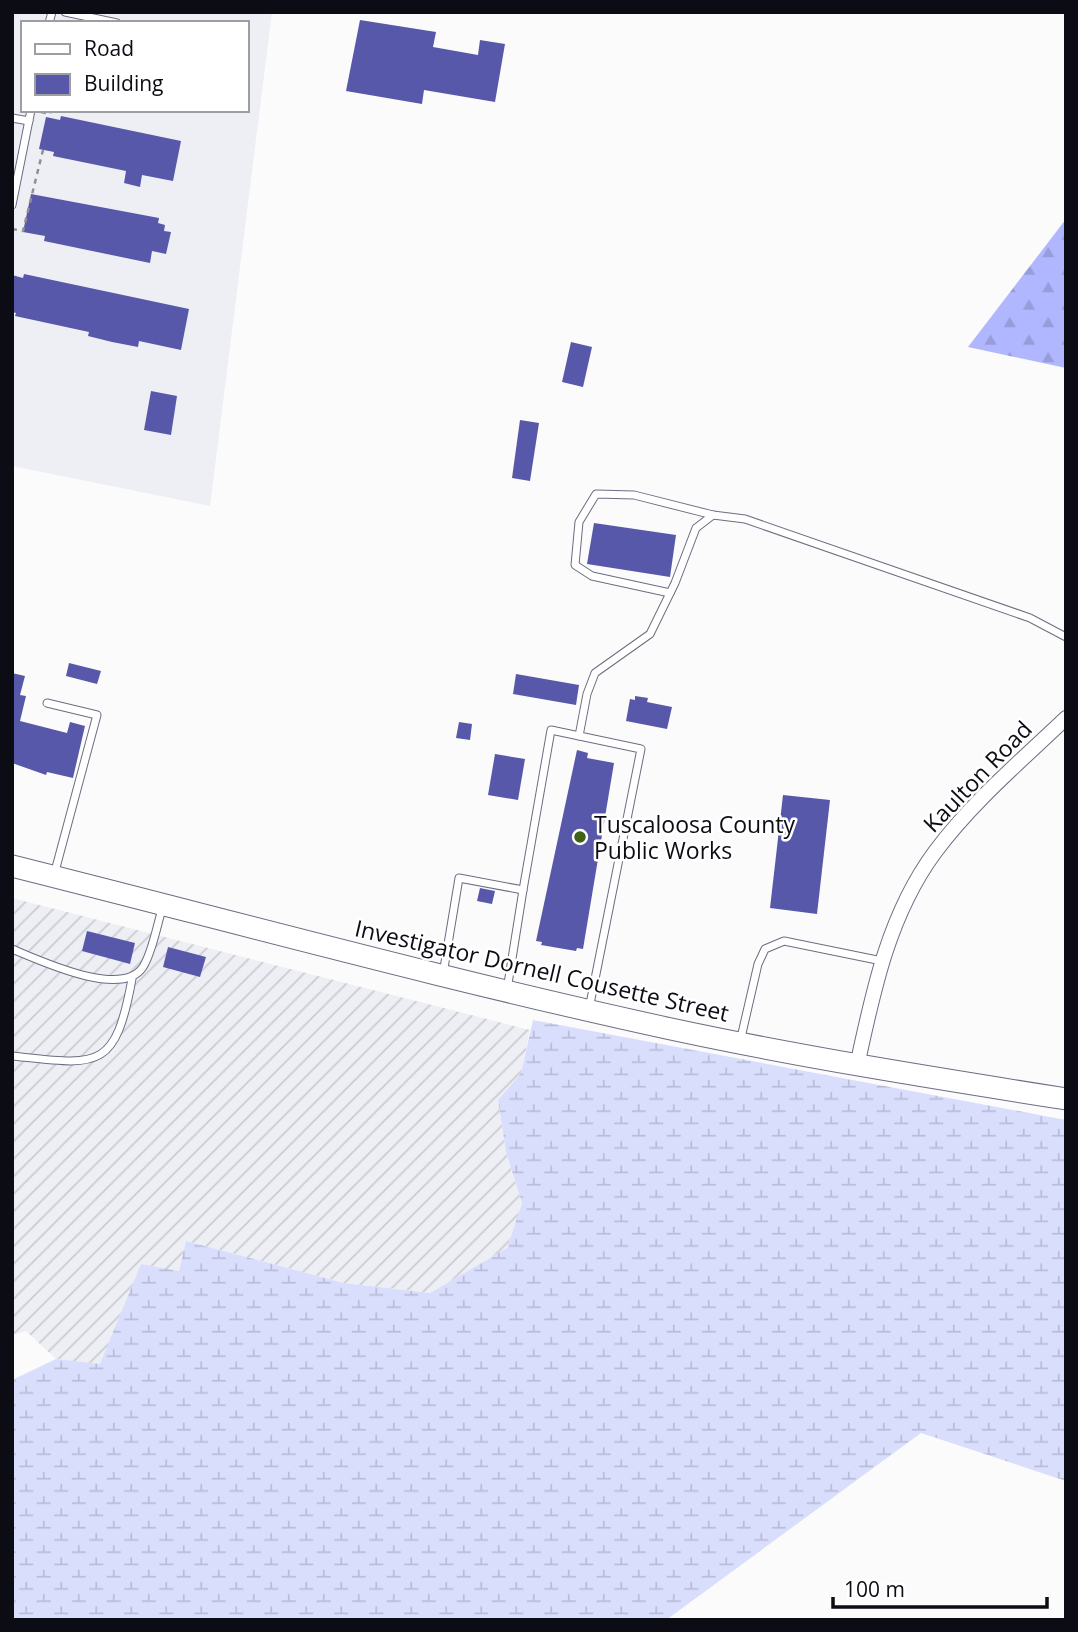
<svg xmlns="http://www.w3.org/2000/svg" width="1078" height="1632" viewBox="0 0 1078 1632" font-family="'Open Sans',sans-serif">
  <defs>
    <pattern id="industrial-furrows" width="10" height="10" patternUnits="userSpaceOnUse" patternTransform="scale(1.75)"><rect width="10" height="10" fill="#eeeff5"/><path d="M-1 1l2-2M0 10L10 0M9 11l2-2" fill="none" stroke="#cbccd1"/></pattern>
    <pattern id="forest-firs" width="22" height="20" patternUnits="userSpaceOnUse" patternTransform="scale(1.75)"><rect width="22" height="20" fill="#b1b7ff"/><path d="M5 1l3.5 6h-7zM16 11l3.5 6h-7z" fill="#979cda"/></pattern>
    <pattern id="wetland-marsh" width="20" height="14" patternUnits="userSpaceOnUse" patternTransform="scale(1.75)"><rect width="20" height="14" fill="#dadefd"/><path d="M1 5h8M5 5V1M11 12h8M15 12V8" fill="none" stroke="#babdd8"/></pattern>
  </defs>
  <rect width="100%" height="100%" fill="#fbfbfb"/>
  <path fill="#eeeff5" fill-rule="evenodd" d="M12,12H272L210,506L12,466ZM23,23H247V110H23Z"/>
  <path fill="url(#industrial-furrows)" d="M12,898L530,1030L521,1073L498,1100L506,1152L522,1203L507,1248L430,1293L344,1283L186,1241L179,1271L141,1265L100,1365L56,1359L26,1331L12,1335Z"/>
  <path fill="url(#forest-firs)" d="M1066,219V368L968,347Z"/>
  <path fill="url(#wetland-marsh)" d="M533,1020L1066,1120V1481L921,1433L666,1620H12V1380L56,1359L100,1364L141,1264L179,1271L186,1241L344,1283L430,1293L507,1248L522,1203L506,1152L498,1100L521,1073Z"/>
  <g fill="#5758a9">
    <path d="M360,20L436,32L433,47L478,55L480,40L505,44L495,102L424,90L422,104L346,91Z"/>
    <path d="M61,116L181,141L173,181L142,175L140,187L124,183L126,171L53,156L54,152L39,149L46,117L60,120Z"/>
    <path d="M31,194L159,218L158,223L165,225L164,231L171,232L166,254L152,251L150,263L44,241L45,236L23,232Z"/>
    <path d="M24,274L189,309L181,350L139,341L138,347L112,342L88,336L89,332L15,316L16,313L12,312V275L23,278Z"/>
    <path d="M571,342L592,347L583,387L562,382Z"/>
    <path d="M151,391L177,396L171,435L144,430Z"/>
    <path d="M520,420L539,423L530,481L512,478Z"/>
    <path d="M594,523L676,535L670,577L587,564Z"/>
    <path d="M69,663L101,671L97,684L66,676Z"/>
    <path d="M12,673L25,676L20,695L26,696L20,721L67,733L70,722L85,726L73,778L47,772L46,775L12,763Z"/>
    <path d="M516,674L579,685L576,705L513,694Z"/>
    <path d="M635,696L648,698L647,702L672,707L667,729L626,721L630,699L635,700Z"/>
    <path d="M459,722L472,724L470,740L456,738Z"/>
    <path d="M577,750L588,753L587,758L614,763L583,949L577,948L576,951L541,945L542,942L536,941Z"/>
    <path d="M495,754L525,759L518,800L488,795Z"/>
    <path d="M783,795L830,800L817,914L770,908Z"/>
    <path d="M480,888L495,891L492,904L477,901Z"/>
    <path d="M87,931L135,943L130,964L82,951Z"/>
    <path d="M168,947L206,957L200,977L163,967Z"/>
  </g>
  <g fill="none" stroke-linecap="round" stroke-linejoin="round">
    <defs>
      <g id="lane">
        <path d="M65,12L117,23"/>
        <path d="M49,23L52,12"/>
        <path d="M12,118L29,121"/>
        <path d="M12,205L31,110"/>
        <path d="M670,593L592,576L575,565L579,522L596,494L634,495L713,515L745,519L1030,618L1066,637"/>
        <path d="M47,703L97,715L54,875"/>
        <path d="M579,736L587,694L595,673L650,634L675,583L696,528L713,515"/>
        <path d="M523,890L551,730L641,749L589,1009"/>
        <path d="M12,949C41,961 122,999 143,967C153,951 157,924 163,906"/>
        <path d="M443,974L459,878L523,890L507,990"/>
        <path d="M740,1042L758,964L765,949L784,941L882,961"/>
        <path d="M12,1056C98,1065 115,1072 132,979"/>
      </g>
      <path id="street" d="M857,1066C873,991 889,914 935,852C972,802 1021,761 1066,718"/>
      <path id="secondary" d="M12,866C231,921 450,981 671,1029C801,1057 934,1078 1066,1099"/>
    </defs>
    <use href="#lane" stroke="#6b6d82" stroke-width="9"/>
    <use href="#street" stroke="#6b6d82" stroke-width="16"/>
    <use href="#secondary" stroke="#6b6d82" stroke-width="23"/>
    <g stroke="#909094" stroke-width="2.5" stroke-dasharray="5 5" stroke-linecap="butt">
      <path d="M41,112L50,114L51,110"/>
      <path d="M12,229L23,231L43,150"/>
    </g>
    <use href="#lane" stroke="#fff" stroke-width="7"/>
    <use href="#street" stroke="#fff" stroke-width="14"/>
    <use href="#secondary" stroke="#fff" stroke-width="21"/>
  </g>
  <circle fill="#416116" stroke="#fff" stroke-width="2.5" cx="580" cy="837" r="7"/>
  <g text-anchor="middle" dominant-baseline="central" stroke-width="5" stroke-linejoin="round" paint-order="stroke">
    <g font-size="23" fill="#0b0c14" stroke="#fff">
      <text transform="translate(977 776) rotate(-46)">Kaulton Road</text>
      <text transform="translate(542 970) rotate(13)">Investigator Dornell Cousette Street</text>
    </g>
    <g font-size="23" fill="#0b0c14" stroke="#fff" text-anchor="start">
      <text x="594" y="824">Tuscaloosa County<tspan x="594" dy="26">Public Works</tspan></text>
    </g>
  </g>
  <rect width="1078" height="1632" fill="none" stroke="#0b0c14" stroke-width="28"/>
  <rect x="21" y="21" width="228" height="91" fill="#ffffff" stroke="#9d9ea1" stroke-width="2"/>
  <rect x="35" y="44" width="35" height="10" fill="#ffffff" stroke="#9d9ea1" stroke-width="2"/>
  <text x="84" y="56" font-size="21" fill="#0b0c14">Road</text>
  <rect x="35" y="74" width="35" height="21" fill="#5758a9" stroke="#9d9ea1" stroke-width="2"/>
  <text x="84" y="91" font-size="21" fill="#0b0c14">Building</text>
  <path d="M833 1597v10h214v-10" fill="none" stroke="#0b0c14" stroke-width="3.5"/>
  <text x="844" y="1597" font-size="21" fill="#0b0c14" stroke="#ffffff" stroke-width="5" paint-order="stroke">100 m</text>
</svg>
